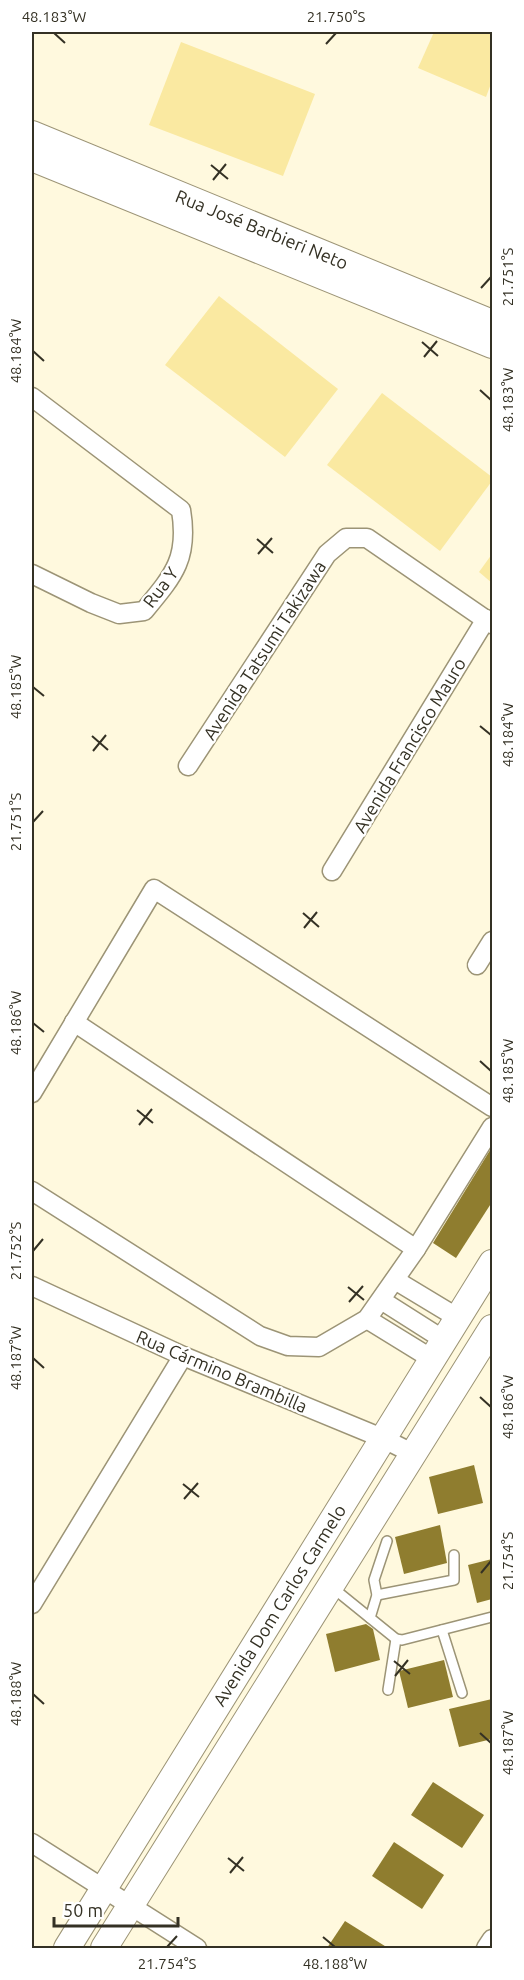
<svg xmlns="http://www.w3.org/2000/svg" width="524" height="1980" viewBox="0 0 524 1980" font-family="Ubuntu,sans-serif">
  <rect width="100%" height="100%" fill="#fff9de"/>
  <g fill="#fae9a1">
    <path d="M434,32H492V81L486,97L418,68Z"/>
    <path d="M181,42L315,94L283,176L149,125Z"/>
    <path d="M219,296L338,389L285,457L165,365Z"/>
    <path d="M382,393L492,477V481L440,551L327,465Z"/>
    <path d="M492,554V583L479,572Z"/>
  </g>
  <g fill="#8f7d2f">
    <path d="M492,1147V1202L456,1258L433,1243Z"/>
    <path d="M474,1465L483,1503L438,1514L429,1477Z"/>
    <path d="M440,1525L447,1563L404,1574L395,1537Z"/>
    <path d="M492,1559V1599L477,1603L468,1565Z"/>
    <path d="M366,1624L373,1629L380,1660L335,1672L326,1634Z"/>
    <path d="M444,1660L453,1697L408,1708L399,1671Z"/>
    <path d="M492,1699V1739L459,1747L449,1709Z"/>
    <path d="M433,1782L484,1815L462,1848L411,1815Z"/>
    <path d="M394,1842L444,1875L422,1909L372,1876Z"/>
    <path d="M345,1921L388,1948H327Z"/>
  </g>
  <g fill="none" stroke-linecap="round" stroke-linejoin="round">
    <defs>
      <g id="lane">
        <path d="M333,1588L396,1639L402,1640L492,1617"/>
        <path d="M377,1595L454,1580V1555"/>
        <path d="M370,1618L377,1595L374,1580L387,1541"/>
        <path d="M442,1630L462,1693"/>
        <path d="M388,1690L396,1639"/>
      </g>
      <g id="street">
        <path d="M32,397L181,510C189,558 174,575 144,611L119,614L91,603L32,574"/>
        <path d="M188,766L327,554L346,538H367L492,624"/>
        <path d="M332,871L486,619"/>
        <path d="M477,965L492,941"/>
        <path d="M74,1022L416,1249"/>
        <path d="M32,1093L154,889L492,1107"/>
        <path d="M32,1191L260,1336L288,1346L319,1347L367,1319L416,1249L492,1127"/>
        <path d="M395,1280L458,1318"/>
        <path d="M32,1286L183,1356L382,1438L414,1454"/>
        <path d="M381,1300L444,1340"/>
        <path d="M367,1319L432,1359"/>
        <path d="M32,1604L183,1356"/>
        <path d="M32,1843L197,1948"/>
        <path d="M486,1948L492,1939"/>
      </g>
      <g id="secondary">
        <path d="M32,134L492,323"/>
        <path d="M32,158L492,345"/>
        <path d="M67,1948L492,1263"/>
        <path d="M104,1948L492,1328"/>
      </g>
    </defs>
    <use href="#lane" stroke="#9c9476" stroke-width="12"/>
    <use href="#street" stroke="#9c9476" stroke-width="21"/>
    <use href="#secondary" stroke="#9c9476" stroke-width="28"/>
    <use href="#lane" stroke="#fff" stroke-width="9"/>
    <use href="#street" stroke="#fff" stroke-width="18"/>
    <use href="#secondary" stroke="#fff" stroke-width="26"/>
  </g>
  <path fill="none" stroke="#343124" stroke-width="2" d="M54,33L65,43M326,44L336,33M211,165L228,179M213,180L226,164M481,288L491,277M422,342L438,356M33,351L44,361M424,357L437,341M480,390L491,400M257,539L273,553M258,554L272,538M33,687L44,696M480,726L491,735M92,736L108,750M93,751L106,735M33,822L43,811M303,913L319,927M304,928L317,912M33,1023L44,1032M480,1061L491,1071M137,1110L153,1123M139,1125L152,1109M33,1251L43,1239M348,1287L364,1300M349,1302L363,1286M33,1358L44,1368M480,1397L491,1407M183,1484L199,1497M184,1499L198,1483M481,1573L491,1561M394,1661L410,1674M395,1676L408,1660M33,1694L44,1704M480,1733L491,1743M228,1858L244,1871M230,1873L243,1857M323,1937L335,1947M167,1947L177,1936"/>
  <g text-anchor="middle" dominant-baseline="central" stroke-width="4.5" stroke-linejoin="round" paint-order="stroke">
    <g font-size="18" fill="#343124" stroke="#fff">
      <text transform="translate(262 229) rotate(22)">Rua José Barbieri Neto</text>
      <text transform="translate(160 587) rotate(-53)">Rua Y</text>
      <text transform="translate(264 650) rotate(-57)">Avenida Tatsumi Takizawa</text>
      <text transform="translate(409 745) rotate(-59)">Avenida Francisco Mauro</text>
      <text transform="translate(222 1371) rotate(23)">Rua Cármino Brambilla</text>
      <text transform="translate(279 1605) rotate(-58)">Avenida Dom Carlos Carmelo</text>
    </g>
  </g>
  <rect width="524" height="1980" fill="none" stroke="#ffffff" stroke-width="66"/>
  <path d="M54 1917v9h124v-9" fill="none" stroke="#343124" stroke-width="3"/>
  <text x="63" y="1917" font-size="18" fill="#343124" stroke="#ffffff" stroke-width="4.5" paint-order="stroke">50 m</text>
  <rect x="33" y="33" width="458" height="1914" fill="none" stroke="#343124" stroke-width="2"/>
  <g font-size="15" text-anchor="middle" fill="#343124">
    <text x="54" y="22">48.183°W</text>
    <text x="336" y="22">21.750°S</text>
    <text transform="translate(508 277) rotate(-90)" y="5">21.751°S</text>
    <text transform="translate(16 351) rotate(-90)" y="5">48.184°W</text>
    <text transform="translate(508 400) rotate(-90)" y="5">48.183°W</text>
    <text transform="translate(16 687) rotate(-90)" y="5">48.185°W</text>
    <text transform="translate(508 735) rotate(-90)" y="5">48.184°W</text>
    <text transform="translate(16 822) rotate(-90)" y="5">21.751°S</text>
    <text transform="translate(16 1023) rotate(-90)" y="5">48.186°W</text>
    <text transform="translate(508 1071) rotate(-90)" y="5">48.185°W</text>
    <text transform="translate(16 1251) rotate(-90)" y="5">21.752°S</text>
    <text transform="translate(16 1358) rotate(-90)" y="5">48.187°W</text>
    <text transform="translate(508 1407) rotate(-90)" y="5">48.186°W</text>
    <text transform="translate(508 1561) rotate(-90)" y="5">21.754°S</text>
    <text transform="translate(16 1694) rotate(-90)" y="5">48.188°W</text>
    <text transform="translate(508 1743) rotate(-90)" y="5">48.187°W</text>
    <text x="167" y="1969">21.754°S</text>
    <text x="335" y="1969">48.188°W</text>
  </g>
</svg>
